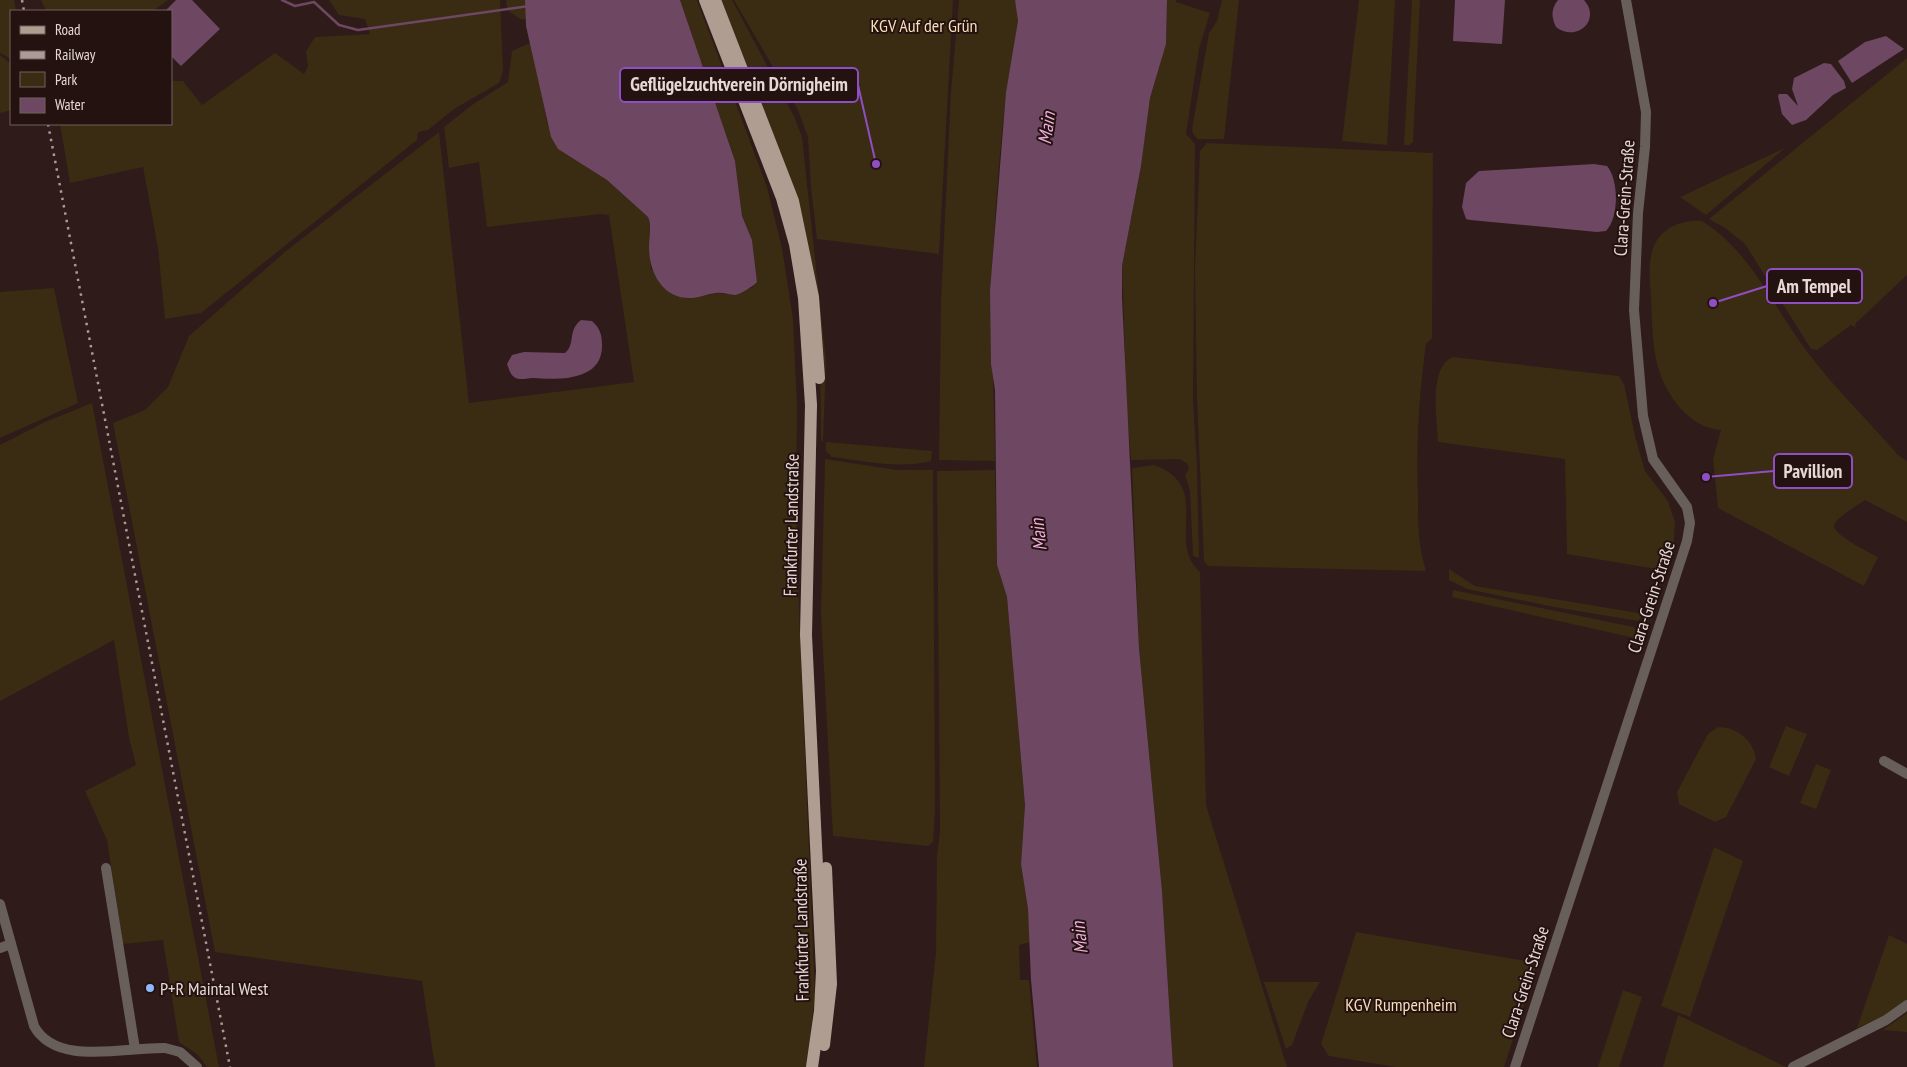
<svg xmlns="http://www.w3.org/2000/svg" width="1907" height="1067" viewBox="0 0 1907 1067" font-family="'PT Sans Narrow',sans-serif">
  <rect width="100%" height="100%" fill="#2f1b19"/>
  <g fill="#3a2b13">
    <path d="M0,0H14L16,11H11V59L0,53Z"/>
    <path d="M41,0H168L153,11H46Z"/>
    <path d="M329,0H500L503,71L499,83L454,109L428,130L418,132L417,140L201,313L165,319L158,248L143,167L70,183L60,124H171V81H183L202,105L275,53L304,74L308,66L306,51L315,37L370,34L365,19L339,15Z"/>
    <path d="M506,0H525L527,18L522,20L507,10Z"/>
    <path d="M680,0H697L767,187L782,248L793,319L797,406L796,506L799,612L815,995L807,1067H435L422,981L215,952L113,423L145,410L168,387L189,336L286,251L439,132L469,403L634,382L609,215L600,214L487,227L479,162L449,168L444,127L472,105L508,82L512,51L530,43L537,65L547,123L558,149L607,180L648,217C652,226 649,255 651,269L692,298L718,293L735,295L753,287L757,282L752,240L742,216L735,161Z"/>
    <path d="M719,0H732L794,116L802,137L826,361L823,442L821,440L820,332Z"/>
    <path d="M734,0H953L939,254L817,239L811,188L808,137L798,110Z"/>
    <path d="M959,0H1015C1024,30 1009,64 1006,94C1000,146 996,200 993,252C988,322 995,391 995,461L939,460L941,301L951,92Z"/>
    <path d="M1167,0H1176V2L1210,13L1199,49L1186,134L1195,144L1193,401L1197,467L1199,558L1193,556L1190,491L1185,475L1189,469L1187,463L1179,459L1131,460L1127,412L1122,266L1141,166L1150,98L1166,44Z"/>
    <path d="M1222,0H1239L1224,139H1198L1193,134L1192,129L1209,33L1217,21Z"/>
    <path d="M1359,0H1395L1387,145L1342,141Z"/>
    <path d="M1412,0H1420L1413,142L1409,145H1404Z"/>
    <path d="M0,55L11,64V110L0,113Z"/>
    <path d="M1907,58V275L1855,324L1856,328L1851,325L1817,350L1811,349L1745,244L1725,228L1709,219Z"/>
    <path d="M1207,143L1433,153L1432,338L1426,344C1419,395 1416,444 1418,496C1418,522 1418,546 1426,571L1208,566L1204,561L1197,399L1195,268L1200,151Z"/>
    <path d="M1785,148L1706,215L1680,197Z"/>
    <path d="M1702,221C1752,252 1774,309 1809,354C1836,390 1869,421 1898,455L1907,461V522L1865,500C1858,505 1836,518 1834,525C1833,535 1869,552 1878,557L1864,586L1718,508L1713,459L1721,430C1688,428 1664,393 1657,363C1652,342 1652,320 1651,298C1650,278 1646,252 1660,236C1671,224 1687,220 1702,221Z"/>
    <path d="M54,288L78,403L0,438V292Z"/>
    <path d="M1453,357L1619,376L1624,384L1635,436L1645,471L1668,501L1675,522L1673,552L1668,564L1662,570L1567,554L1565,459L1438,442C1437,420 1428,367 1453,357Z"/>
    <path d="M92,403L219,1067H207L197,1054L179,1042L163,940L123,944L107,840L85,791L136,765L129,738L114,640L0,701V445L45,422Z"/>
    <path d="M826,442L932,451L931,461C899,469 864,461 832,457L826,451Z"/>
    <path d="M825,459L897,470H933L935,809L933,842L928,846L833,836L821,613Z"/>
    <path d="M1154,465C1214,486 1165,541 1200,572L1206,805L1287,1067H1173L1162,891L1139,648L1132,468Z"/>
    <path d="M995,470L997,565L1007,597L1025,805L1021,864L1028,909L1030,942L1019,945L1020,980H1029L1037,1067H924L936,952L937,857L940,830L937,471Z"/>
    <path d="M1449,569L1475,586L1644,614L1638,621L1554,607L1467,589L1449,580Z"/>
    <path d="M1453,590L1634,627L1638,633L1639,639L1452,597Z"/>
    <path d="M1786,726L1807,734L1789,776L1769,767Z"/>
    <path d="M1718,727C1737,727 1753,740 1756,759L1726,817L1715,822L1679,804L1677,792L1708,734Z"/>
    <path d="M1816,764L1831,770L1816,809L1800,803Z"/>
    <path d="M1714,847L1743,861L1690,1017L1661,1006Z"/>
    <path d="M1356,932L1537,963L1504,1067H1396L1329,1056L1321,1044Z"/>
    <path d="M1889,935L1907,944V1000L1882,1017L1857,1028Z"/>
    <path d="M1320,982L1308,1002L1292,1045L1286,1049L1264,982Z"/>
    <path d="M1623,990L1642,997L1619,1067H1598Z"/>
    <path d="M1907,1013V1032L1883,1030Z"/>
    <path d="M1678,1015L1786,1067H1663Z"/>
  </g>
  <g fill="#6e4763">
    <path d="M176,0H192L220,29L181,66L171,56V11H165Z"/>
    <path d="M525,0H680L735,161L742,216L752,240L757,282C754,286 739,295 735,295C728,295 723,292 716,293C708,294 701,297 693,298C663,300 649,273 649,247C649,237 652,225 648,217L607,180L558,149L551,137L526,26Z"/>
    <path d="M1015,0H1167L1166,44L1150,98L1141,166L1122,266V298L1139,648L1162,891L1173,1067H1039L1031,980L1028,909L1021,864L1025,805L1007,597L997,565L995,390L991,364L990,291L1006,92L1018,21Z"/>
    <path d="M1455,0H1505L1502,44L1453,41Z"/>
    <path d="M1558,0H1584C1602,20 1576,43 1556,27C1551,17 1551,9 1558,0Z"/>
    <path d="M1886,36L1904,49L1852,83L1838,61L1865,42Z"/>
    <path d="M1824,63L1831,64L1844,81L1846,88L1833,95L1806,120L1792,125L1782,114L1778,96L1779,94H1787L1798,106L1792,89L1794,78Z"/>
    <path d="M1594,164L1607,166C1619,180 1619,218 1606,231L1597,232L1470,220L1466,219L1462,207L1466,183L1479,171Z"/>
    <path d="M581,320L592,321C600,328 602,335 602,345C603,381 558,380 533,378C527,378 520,381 514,377C510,374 509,369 507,364L512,355L524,352L565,353C576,344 567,331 581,320Z"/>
  </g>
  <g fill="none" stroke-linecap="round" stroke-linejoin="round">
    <path stroke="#6e4763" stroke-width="2.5" d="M282,0L295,6L314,2L339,25L358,30L529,6"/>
    <g stroke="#685f5a" stroke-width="10">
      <path d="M1884,761L1907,774"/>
      <path d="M106,868L135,1049"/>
      <path d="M0,904L34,1026C56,1067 125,1047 165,1048L180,1052L197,1067"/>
      <path d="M0,948L11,944"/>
      <path d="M1515,1067L1687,541L1690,523L1687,507L1653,459L1643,416L1634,310L1638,213L1645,147L1646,112L1626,0"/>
      <path d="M1793,1067L1886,1020L1907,1005"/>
    </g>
    <g stroke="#af9d92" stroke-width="12">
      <path d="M705,0L782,198L795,244L804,298L811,405L806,635L822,971L820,1011L812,1067"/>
      <path d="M715,0L793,201L813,297L819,378"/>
      <path d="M824,1045L831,984L826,868"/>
    </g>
    <g stroke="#aa9a98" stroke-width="2.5" stroke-dasharray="2.5 5" stroke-linecap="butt">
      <path d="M22,0L24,11"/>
      <path d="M48,124L230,1067"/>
    </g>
  </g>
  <circle fill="#90b8fd" stroke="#241210" stroke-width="2" cx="150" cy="988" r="5"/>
  <g text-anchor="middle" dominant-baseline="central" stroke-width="4" stroke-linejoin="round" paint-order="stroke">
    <g font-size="18" fill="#f8dfb8" stroke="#241210">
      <text x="924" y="25">KGV Auf der Grün</text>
      <text x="1401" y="1004">KGV Rumpenheim</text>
    </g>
    <g font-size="18" fill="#e6d8d6" stroke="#241210">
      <text transform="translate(1624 198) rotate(-86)">Clara-Grein-Straße</text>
      <text transform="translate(791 525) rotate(-89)">Frankfurter Landstraße</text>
      <text transform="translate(1651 597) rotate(-72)">Clara-Grein-Straße</text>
      <text transform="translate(801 930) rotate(-91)">Frankfurter Landstraße</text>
      <text transform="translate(1525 982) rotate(-72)">Clara-Grein-Straße</text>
    </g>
    <g font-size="18" fill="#e6d8d6" stroke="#241210" text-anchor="start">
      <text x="160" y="988">P+R Maintal West</text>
    </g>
    <g font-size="19" font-style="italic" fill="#f0aede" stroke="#241210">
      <text transform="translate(1046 128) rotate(-82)">Main</text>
      <text transform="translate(1038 535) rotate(-96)">Main</text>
      <text transform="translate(1079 938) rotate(-96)">Main</text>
    </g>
  </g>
  <path fill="none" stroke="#904ec4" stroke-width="2" d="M876 164L858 85M1713 303L1767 286M1706 477L1774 471"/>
  <g fill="#904ec4" stroke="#241210" stroke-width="2">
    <circle cx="876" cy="164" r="5"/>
    <circle cx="1713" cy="303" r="5"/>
    <circle cx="1706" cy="477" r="5"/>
  </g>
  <g fill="#241210" stroke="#904ec4" stroke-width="2">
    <rect x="620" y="68" width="238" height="34" rx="5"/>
    <rect x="1767" y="269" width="95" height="34" rx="5"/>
    <rect x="1774" y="454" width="78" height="34" rx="5"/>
  </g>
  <g font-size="19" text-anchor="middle" font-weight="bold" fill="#e6d8d6">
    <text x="739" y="91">Geflügelzuchtverein Dörnigheim</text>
    <text x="1814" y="293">Am Tempel</text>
    <text x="1813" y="478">Pavillion</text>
  </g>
  <rect x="10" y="10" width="162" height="115" fill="#241210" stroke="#72615f"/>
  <rect x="20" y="26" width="25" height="8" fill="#af9d92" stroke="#72615f"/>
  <text x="55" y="35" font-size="15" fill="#e6d8d6">Road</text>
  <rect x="20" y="51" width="25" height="8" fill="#aa9a98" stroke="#72615f"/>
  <text x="55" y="60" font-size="15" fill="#e6d8d6">Railway</text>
  <rect x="20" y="72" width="25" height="15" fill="#3a2b13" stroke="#72615f"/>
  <text x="55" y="85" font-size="15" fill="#e6d8d6">Park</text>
  <rect x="20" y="98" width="25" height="15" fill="#6e4763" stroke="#72615f"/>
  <text x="55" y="110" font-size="15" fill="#e6d8d6">Water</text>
</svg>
